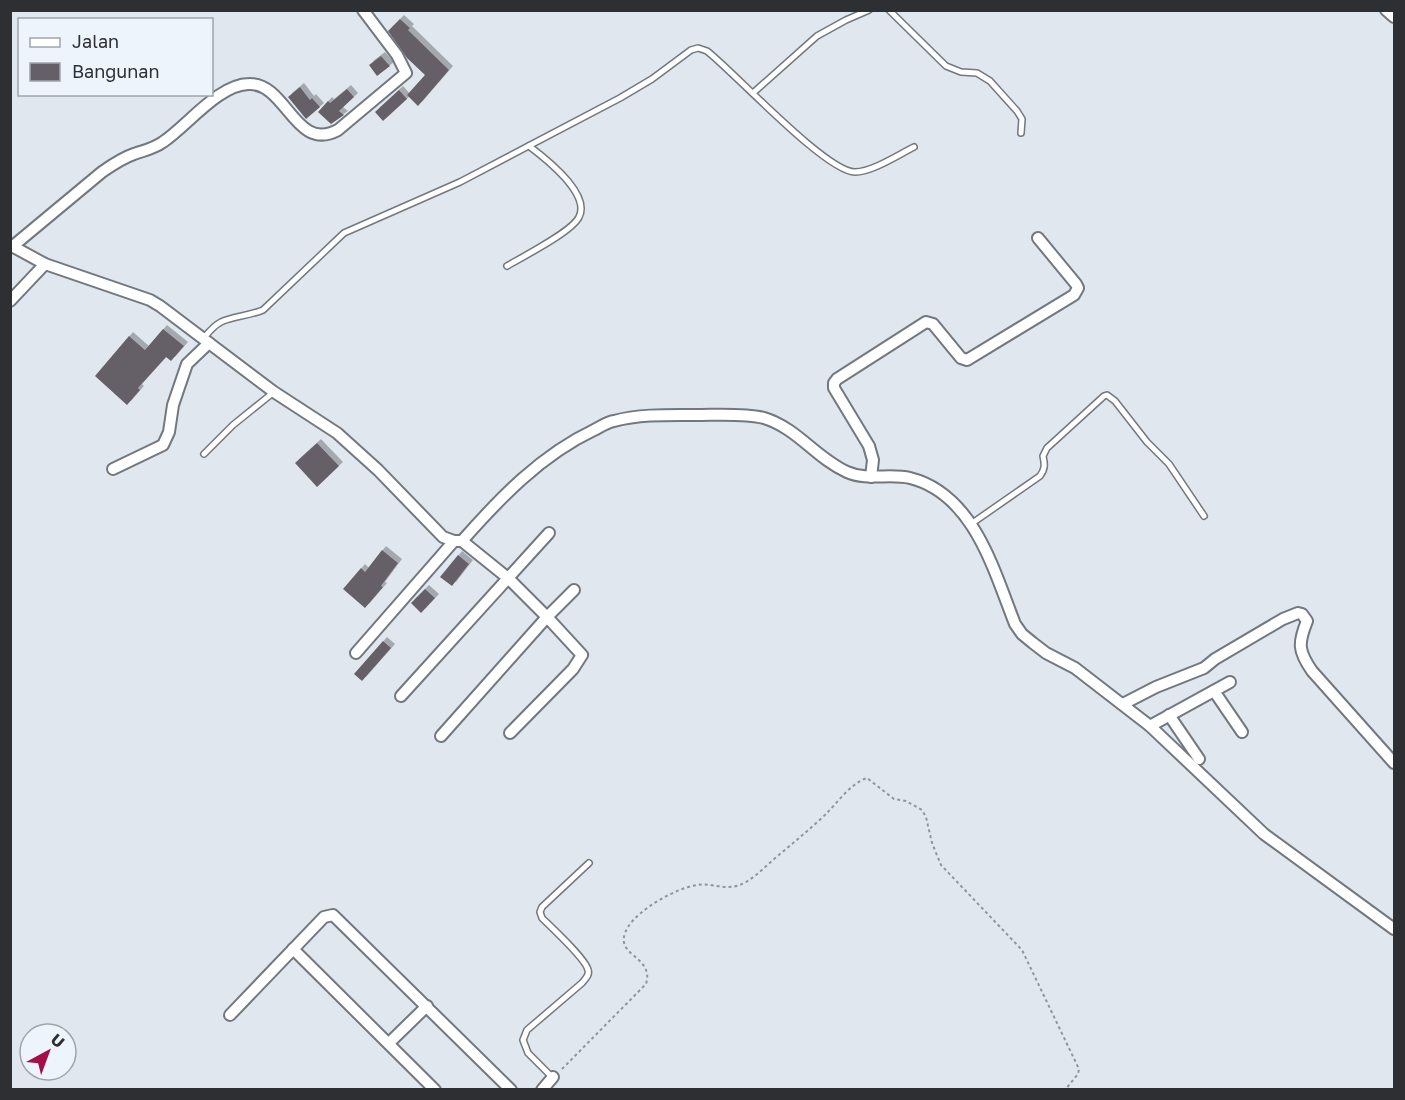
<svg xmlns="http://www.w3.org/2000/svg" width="1405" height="1100" viewBox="0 0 1405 1100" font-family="'Golos Text',sans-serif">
  <defs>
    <filter id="shadow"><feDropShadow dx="4" dy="-4" stdDeviation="0" flood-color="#0004"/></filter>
  </defs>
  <rect width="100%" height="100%" fill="#e0e7ee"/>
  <g fill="#656067" filter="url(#shadow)">
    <path d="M400,19L410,28L408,30L449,70L418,106L407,95L425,75L407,58L388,31Z"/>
    <path d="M381,56L390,66L377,76L369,65Z"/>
    <path d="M300,87L310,100L312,98L320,107L306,119L288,97Z"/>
    <path d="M347,89L354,97L339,111L344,115L331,124L318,112L328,101L330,103Z"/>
    <path d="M399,90L407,99L383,121L375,112Z"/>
    <path d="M163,329L184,346L171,361L166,357L138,388L140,390L127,405L95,376L129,336L145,350Z"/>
    <path d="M317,443L339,466L317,487L295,463Z"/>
    <path d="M382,550L398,563L381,586L383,587L365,608L343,589L361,568L365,572Z"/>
    <path d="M458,555L469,564L452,586L440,577Z"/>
    <path d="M425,589L435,598L421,613L411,603Z"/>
    <path d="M383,641L391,648L362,681L354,674Z"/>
  </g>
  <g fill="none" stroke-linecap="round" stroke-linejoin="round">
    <defs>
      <g id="service">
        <path d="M889,10L946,66L961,72L977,73L990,81L1017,111L1022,119L1021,133"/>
        <path d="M753,93L817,36L846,20L869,10"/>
        <path d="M507,266C522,257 572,232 579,217C591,194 545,158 529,146"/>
        <path d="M203,339C208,333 213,326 221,322C233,316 249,316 263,310L344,233L460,182L620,98L652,79L691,50L698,48L707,51C735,73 826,172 855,172C872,172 898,155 914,147"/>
        <path d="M204,454L233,425L274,392"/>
        <path d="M971,524L1040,476C1045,469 1045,465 1043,456L1047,448L1104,396L1107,395L1115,401L1147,442L1169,464L1204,516"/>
        <path d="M552,1077L528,1053L523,1040L527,1030L582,983C585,979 590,975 588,970C586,959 551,927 542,918L540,912L542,907L589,863"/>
      </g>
      <g id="minor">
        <path d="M1386,10L1394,17"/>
        <path d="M10,245L45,264L150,300L160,306L274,392L337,433L378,470L443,537L454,541"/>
        <path d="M13,246L102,172C112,165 122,158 134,154C145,150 153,149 163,142C187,126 219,84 249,84C287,83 295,153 338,130L406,73L397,55L363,10"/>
        <path d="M10,301L45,264"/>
        <path d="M113,469L163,445L169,432L173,405L187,364L209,343"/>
        <path d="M871,477L873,460L869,446L834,388V383L837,379L926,322L933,324L961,358L967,360L1074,295L1078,288L1076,284L1038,238"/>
        <path d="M356,653L454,541H462C500,498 541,455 594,430C600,427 607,422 614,421C640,414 669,415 696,415C716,415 745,413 764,418C797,428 816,458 847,472C867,481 890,473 910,478C974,494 994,571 1015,624L1022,634L1033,643L1046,653L1075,668L1150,726L1264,834L1394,929"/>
        <path d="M1214,691L1242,732"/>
        <path d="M401,696L549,533"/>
        <path d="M1123,704L1156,687L1204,668L1215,659L1283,619L1298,613L1302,614L1307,621C1298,643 1298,651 1312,671L1394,763"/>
        <path d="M1169,715L1199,759"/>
        <path d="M1150,726L1230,682"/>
        <path d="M510,733L573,669L582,655L547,617L574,590"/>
        <path d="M441,736L547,617L508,578L462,541"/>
        <path d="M293,949L435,1090"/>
        <path d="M230,1015L324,917L333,915L511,1090"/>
        <path d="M389,1043L427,1006"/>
        <path d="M542,1090L553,1077"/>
      </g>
    </defs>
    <use href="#service" stroke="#72787e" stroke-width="8"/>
    <use href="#minor" stroke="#72787e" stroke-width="14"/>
    <path stroke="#91959b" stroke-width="2" stroke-dasharray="3 3" stroke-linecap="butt" d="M562,1069L646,984C655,954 610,957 628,927C639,909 676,888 697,885C714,882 727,893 746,882C756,876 765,867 774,859C792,844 809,830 826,814C837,803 851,783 867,778L894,799L906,801L922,810L926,817L932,843L941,865L1022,950L1079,1069L1078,1074L1065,1090"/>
    <use href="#service" stroke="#fff" stroke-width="5"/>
    <use href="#minor" stroke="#fff" stroke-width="10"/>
  </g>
  <rect width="1405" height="1100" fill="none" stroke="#2d2f32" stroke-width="24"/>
  <rect x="18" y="18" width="195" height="78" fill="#edf4fc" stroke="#a0a5ab" stroke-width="1.5"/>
  <rect x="30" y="38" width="30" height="9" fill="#ffffff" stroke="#a0a5ab" stroke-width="1.5"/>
  <text x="72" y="48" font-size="18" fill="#2d2f32">Jalan</text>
  <rect x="30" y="63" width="30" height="18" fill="#656067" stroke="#a0a5ab" stroke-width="1.5"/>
  <text x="72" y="78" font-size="18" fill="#2d2f32">Bangunan</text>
  <g transform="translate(48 1052) rotate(41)"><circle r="28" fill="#edf4fc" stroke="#a0a5ab" stroke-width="1.5"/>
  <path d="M0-4.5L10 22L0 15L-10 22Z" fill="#a50f47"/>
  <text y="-9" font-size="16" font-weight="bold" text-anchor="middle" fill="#2d2f32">U</text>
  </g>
</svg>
